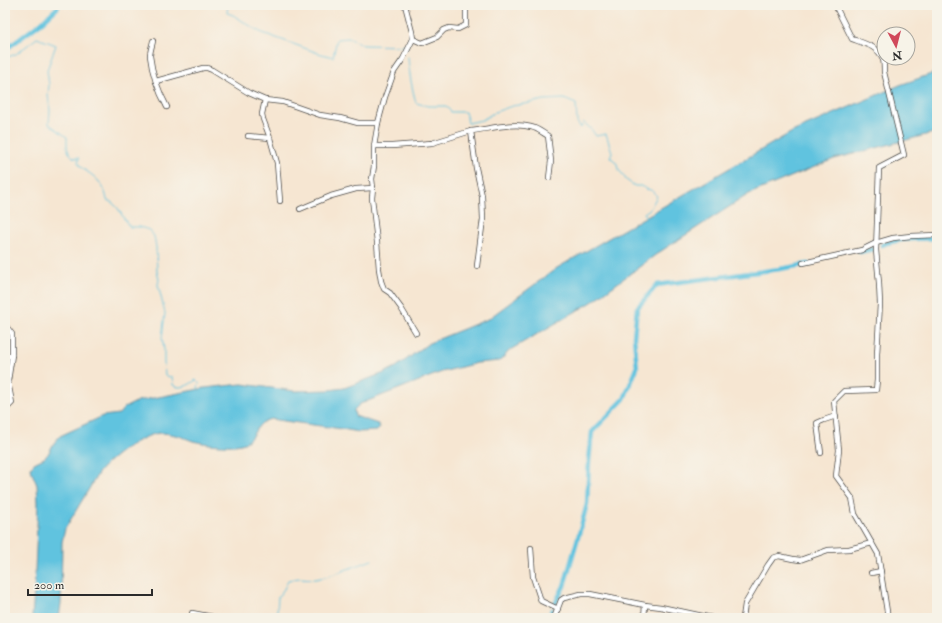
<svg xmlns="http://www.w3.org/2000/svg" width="942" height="623" viewBox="0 0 942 623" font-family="'IM FELL Double Pica',serif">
  <rect width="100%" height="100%" fill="#f7f3e8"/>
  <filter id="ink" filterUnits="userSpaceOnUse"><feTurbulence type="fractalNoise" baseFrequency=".025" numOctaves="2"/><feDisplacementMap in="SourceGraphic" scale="8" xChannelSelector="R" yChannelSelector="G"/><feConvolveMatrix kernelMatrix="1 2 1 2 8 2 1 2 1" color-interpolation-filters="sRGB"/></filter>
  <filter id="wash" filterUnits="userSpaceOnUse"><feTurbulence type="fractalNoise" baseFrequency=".012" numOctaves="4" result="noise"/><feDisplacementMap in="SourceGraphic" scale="16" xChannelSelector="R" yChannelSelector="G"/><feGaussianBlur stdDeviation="0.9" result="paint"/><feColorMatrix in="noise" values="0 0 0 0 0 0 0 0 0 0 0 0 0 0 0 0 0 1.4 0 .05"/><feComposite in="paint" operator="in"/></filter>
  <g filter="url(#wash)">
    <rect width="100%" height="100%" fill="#f6e6d2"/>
    <path fill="#61c3df" stroke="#467785" d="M937,72V132L834,159L749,194L658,253L592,302L510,350L500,361L477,363L442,372L360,404L354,410L355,416L378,424L380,428L377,431L359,432L342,429L270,419C268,420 264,421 262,423C254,429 252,442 241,444C229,447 205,444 193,441C187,439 181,436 175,435C171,434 165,433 160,433C141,435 111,457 99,472L65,529L62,542L61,603L59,618H32L34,593L38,503L37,485L32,473L31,467L34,463L44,458L48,454L54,443L60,436L103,416L119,414L124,408L138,401L205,388L242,384L295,391L329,390L344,388L384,373L396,367L429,343L488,319L557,268L792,132L900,85Z"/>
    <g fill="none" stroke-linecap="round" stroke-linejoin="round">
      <g stroke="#61c3df" stroke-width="1">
        <path d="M228,5L227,13L233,15L260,32L318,53L333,57L337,39L349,38L363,45L407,46"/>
        <path d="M5,52L8,57L16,54L37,38L56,45L47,70L49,85L48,95L50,110L49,124L67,137C67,147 66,151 74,158H79L78,162C80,167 82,168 86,171C98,178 105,187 107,200C120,205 121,217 130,227H140L149,230L154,236L156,247L157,272L159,279L158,285L165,313L162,338L164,349V362L165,376L172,377L173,385C181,390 189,385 196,380L199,383L198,389"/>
        <path d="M408,57C409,73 412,88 416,103L428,106H446L451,112H465L468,123L482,120L495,112L512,106L530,103L544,100L564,99L576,104L577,122L581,128L583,122L591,129L596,136L606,134L612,152L610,157L615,161L617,164L618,169L624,176L626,180L635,186H641L646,189L651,190L657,196L650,209L644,213L647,217"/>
        <path d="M271,618L272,613L277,612L278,597L284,589L288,580L299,578L315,579L326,577L372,560"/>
      </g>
      <g stroke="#61c3df" stroke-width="4.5">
        <path d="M5,50L42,22L57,8L59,5"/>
        <path d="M882,245C899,238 919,239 937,238"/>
        <path d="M860,252L873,249"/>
        <path d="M555,604L564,586L579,534L587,504L589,461L592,432L624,399L637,368L634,337L637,308L657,285L780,269L808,264"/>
        <path d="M548,618L552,610"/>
      </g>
    </g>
  </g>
  <g filter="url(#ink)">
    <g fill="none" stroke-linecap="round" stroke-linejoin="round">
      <defs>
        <g id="minor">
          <path d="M405,5L412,32L413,39L403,59L394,72L385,97L378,123L374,146V166L372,179L373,188L372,198L377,242L379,269L381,281L384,289L390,293L401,308L416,333"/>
          <path d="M835,5L852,39C863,43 878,46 883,59C884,63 884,68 884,72L904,155L879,168L876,250L879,283L880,304L877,354V380L876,390L844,391L834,401L839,450L836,476L852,498L855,514L878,554L888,618"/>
          <path d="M413,39L422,43L437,37L444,30L449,28L458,29L466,25V5"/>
          <path d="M153,41C152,46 150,51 150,56C152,74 159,92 167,107"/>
          <path d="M156,81L203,68H207L212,70L249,93L265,100L283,102L320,115L340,118L358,123H378"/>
          <path d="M265,100L262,114L263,119L270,138L277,163L280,201"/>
          <path d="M471,131C489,129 513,122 531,127C537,128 543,133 548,136L551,161L549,178"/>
          <path d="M248,136L270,138"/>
          <path d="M374,146H392L432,143L471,131L476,168L482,196L483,219L477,266"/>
          <path d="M300,209L331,196L356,189L373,188"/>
          <path d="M803,263L862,250L876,243L893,238L911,236L937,235"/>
          <path d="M5,325L12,334V355L8,381L12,403L5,410"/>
          <path d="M5,357L12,355"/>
          <path d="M821,453L817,423L824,420L836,416"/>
          <path d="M531,548L533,577L541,601L558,609"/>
          <path d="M871,573L881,571"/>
          <path d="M192,613L213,617"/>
          <path d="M554,618L561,600L564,598L581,594H590L645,605L661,607L712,618"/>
          <path d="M644,618L645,605"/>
          <path d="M743,618L745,604L768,565L773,558L779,556L793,559L800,560L828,550L849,549L872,543"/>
        </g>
      </defs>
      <use href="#minor" stroke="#494744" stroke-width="6"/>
      <use href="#minor" stroke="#fff" stroke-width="4.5"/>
    </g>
  </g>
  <rect width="942" height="623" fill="none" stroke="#f7f3e8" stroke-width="20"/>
  <g transform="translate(896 46) rotate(173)"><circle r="19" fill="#f7f3e8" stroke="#a5a39c"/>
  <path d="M0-3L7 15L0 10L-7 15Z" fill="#d1495b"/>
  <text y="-6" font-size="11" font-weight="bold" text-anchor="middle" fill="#2b2b2b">N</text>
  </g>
  <path d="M28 589v6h124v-6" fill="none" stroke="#2b2b2b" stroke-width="2"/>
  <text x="34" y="589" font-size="12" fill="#2b2b2b" stroke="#f7f3e8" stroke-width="3" paint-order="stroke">200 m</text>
</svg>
